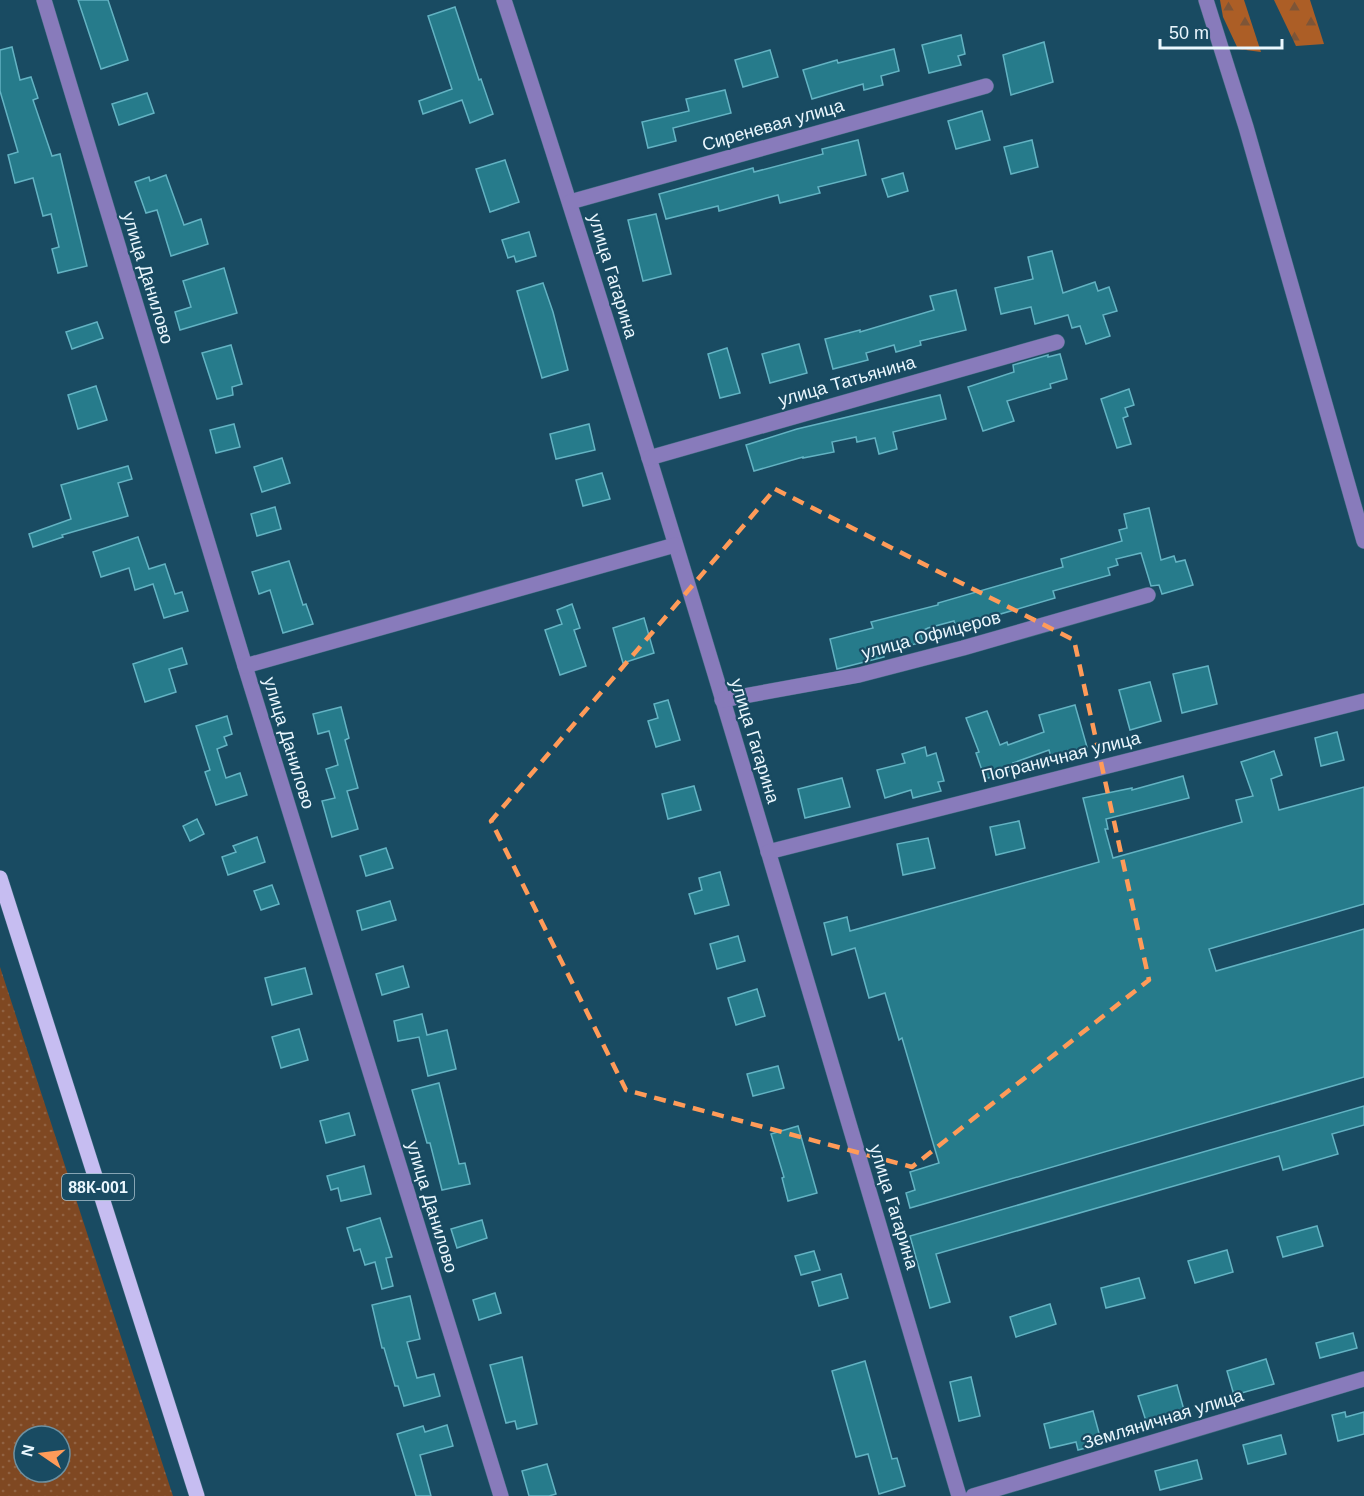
<svg xmlns="http://www.w3.org/2000/svg" width="1364" height="1496" viewBox="0 0 1364 1496" font-family="Helvetica,sans-serif">
  <defs>
    <pattern id="grass-dots" width="8" height="8" patternUnits="userSpaceOnUse" patternTransform="scale(1.5)"><rect width="8" height="8" fill="#7f4822"/><path d="M2 2h.1M6 6h.1" fill="none" stroke="#916343" stroke-width="1.8" stroke-linecap="round"/></pattern>
    <pattern id="forest-firs" width="22" height="20" patternUnits="userSpaceOnUse" patternTransform="scale(1.5)"><rect width="22" height="20" fill="#ac5e26"/><path d="M5 1l3.5 6h-7zM16 11l3.5 6h-7z" fill="#7e5537"/></pattern>
  </defs>
  <rect width="100%" height="100%" fill="#194b62"/>
  <path fill="url(#grass-dots)" fill-rule="evenodd" d="M0,967L173,1496H0ZM24,1436H60V1472H24Z"/>
  <g fill="url(#forest-firs)">
    <path d="M1220,0H1244L1261,52L1238,49L1223,17Z"/>
    <path d="M1274,0H1310L1324,44L1296,46Z"/>
  </g>
  <g fill="#267b8b" stroke="#63b3c3" stroke-width="1.5">
    <path d="M78,0H108L128,60L101,69Z"/>
    <path d="M455,7L479,80L481,79L493,114L470,123L462,100L423,114L419,101L452,89L428,16Z"/>
    <path d="M961,35L965,54L958,56L961,65L929,73L922,45Z"/>
    <path d="M1044,42L1053,82L1011,95L1003,55Z"/>
    <path d="M12,47L20,80L31,77L38,98L33,100L52,156L60,154L87,266L58,273L52,249L59,247L51,214L43,216L33,178L15,183L8,155L18,152L0,91V50Z"/>
    <path d="M894,49L899,71L881,76L883,85L864,90L863,84L812,99L803,70L837,60L838,63Z"/>
    <path d="M770,50L778,77L743,87L735,60Z"/>
    <path d="M725,90L731,113L673,128L676,141L648,148L642,122L689,111L686,99Z"/>
    <path d="M147,93L154,113L119,125L112,104Z"/>
    <path d="M982,111L990,140L956,149L948,121Z"/>
    <path d="M858,140L866,175L818,187L820,193L780,203L778,195L719,211L718,206L666,219L659,194L753,168L754,172L823,154L822,149Z"/>
    <path d="M1032,140L1038,167L1011,174L1004,147Z"/>
    <path d="M505,160L519,202L490,212L476,169Z"/>
    <path d="M903,173L908,191L888,197L882,179Z"/>
    <path d="M166,175L184,225L201,219L208,244L171,256L157,210L146,213L135,182L149,177L150,181Z"/>
    <path d="M656,214L671,274L643,281L628,220Z"/>
    <path d="M529,232L536,256L516,262L514,256L508,258L502,240Z"/>
    <path d="M1052,251L1063,293L1095,282L1098,291L1109,287L1117,311L1103,315L1110,336L1086,344L1080,326L1072,328L1068,315L1035,324L1031,307L1001,314L995,288L1033,279L1028,257Z"/>
    <path d="M224,268L237,313L180,330L175,312L191,307L183,281Z"/>
    <path d="M543,283L553,312L568,370L542,378L517,291Z"/>
    <path d="M956,290L966,330L920,341L921,345L896,352L894,345L866,353L868,360L833,369L825,339L860,330V332L934,310L930,296Z"/>
    <path d="M97,322L103,338L72,349L66,332Z"/>
    <path d="M799,344L807,373L770,383L762,354Z"/>
    <path d="M231,345L242,384L232,387L233,395L217,399L202,353Z"/>
    <path d="M727,348L740,393L720,398L708,354Z"/>
    <path d="M1060,354L1067,379L1050,384L1051,388L1007,401L1014,421L983,431L968,387L1014,372L1013,365L1048,355V357Z"/>
    <path d="M96,386L107,420L78,429L68,395Z"/>
    <path d="M1129,389L1134,405L1125,408L1128,416L1123,418L1131,444L1117,448L1101,399Z"/>
    <path d="M940,395L946,419L893,432L897,449L879,454L875,438L857,442L856,437L832,442L834,452L803,458V457L754,471L746,445L797,429Z"/>
    <path d="M234,424L240,447L216,453L210,430Z"/>
    <path d="M589,424L595,450L556,459L550,434Z"/>
    <path d="M282,458L290,483L262,492L254,467Z"/>
    <path d="M128,466L132,479L118,483L128,516L62,535L63,537L33,547L29,534L71,519L61,485Z"/>
    <path d="M602,473L610,499L583,506L576,480Z"/>
    <path d="M275,507L281,529L257,536L251,514Z"/>
    <path d="M1149,508L1161,560L1174,556L1176,562L1185,560L1193,585L1162,594L1159,585L1151,586L1141,553L1116,559L1118,565L1108,568L1110,575L1053,591L1055,598L980,620L982,627L958,634L954,621L928,628L920,632L923,642L883,652L884,657L837,669L830,639L873,628L871,622L938,605V603L1063,567L1061,559L1122,541L1119,530L1127,528L1124,514Z"/>
    <path d="M138,537L149,569L165,564L175,594L182,592L188,611L164,618L153,584L135,590L129,568L101,577L93,552Z"/>
    <path d="M289,561L303,605L306,604L313,624L283,633L270,590L259,594L252,572Z"/>
    <path d="M572,604L580,628L574,630L586,666L560,675L545,630L562,624L557,610Z"/>
    <path d="M644,618L654,653L623,663L613,628Z"/>
    <path d="M182,648L187,664L169,669L176,692L145,702L133,664Z"/>
    <path d="M1208,666L1217,704L1182,713L1173,674Z"/>
    <path d="M1150,682L1161,721L1130,730L1119,690Z"/>
    <path d="M668,700L680,740L656,747L648,721L658,718L654,704Z"/>
    <path d="M1075,705L1087,747L1051,757L1049,750L1013,763L1016,769L985,779L976,753L979,752L966,718L987,711L1000,745L1007,742L1008,745L1044,732L1039,715Z"/>
    <path d="M341,707L349,738L345,740L358,788L347,791L358,829L332,837L322,801L335,798L326,769L338,765L329,731L318,734L313,714Z"/>
    <path d="M227,716L232,734L224,737L227,745L217,749L226,778L240,773L247,795L216,805L205,772L210,770L196,726Z"/>
    <path d="M1337,732L1344,760L1321,766L1315,738Z"/>
    <path d="M925,747L927,756L936,753L944,781L938,782L941,791L913,798L911,790L885,798L877,770L905,763L902,754Z"/>
    <path d="M1274,751L1282,775L1271,779L1279,810L1364,787V904L1209,949L1216,971L1364,929V1077L910,1208L906,1193L915,1190L910,1172L939,1163L902,1038L899,1040L885,993L869,998L855,948L832,955L824,923L847,917L850,931L1099,862L1083,798L1132,788V790L1183,776L1189,798L1106,819L1108,829H1105L1113,858L1242,822L1236,800L1253,796L1241,762Z"/>
    <path d="M842,778L850,807L805,818L798,789Z"/>
    <path d="M694,786L701,810L668,819L662,794Z"/>
    <path d="M197,819L204,834L190,841L183,826Z"/>
    <path d="M1019,821L1025,848L996,855L990,827Z"/>
    <path d="M257,837L265,862L228,875L222,857L236,852L233,846Z"/>
    <path d="M928,838L935,868L903,875L897,844Z"/>
    <path d="M386,848L393,868L366,876L360,856Z"/>
    <path d="M720,872L729,905L695,914L689,894L702,890L699,878Z"/>
    <path d="M272,885L279,904L261,910L254,891Z"/>
    <path d="M390,901L396,920L362,930L357,911Z"/>
    <path d="M738,936L745,961L717,969L710,944Z"/>
    <path d="M403,966L409,987L382,995L376,974Z"/>
    <path d="M305,968L312,994L272,1005L265,978Z"/>
    <path d="M757,989L765,1016L736,1025L728,998Z"/>
    <path d="M422,1014L427,1035L447,1030L456,1069L428,1076L419,1037L398,1041L394,1021Z"/>
    <path d="M299,1029L308,1060L281,1068L272,1037Z"/>
    <path d="M778,1066L784,1088L753,1096L747,1074Z"/>
    <path d="M439,1083L459,1164L465,1163L470,1184L442,1190L430,1143H427L412,1090Z"/>
    <path d="M1364,1106V1125L1332,1134L1338,1154L1283,1170L1279,1156L936,1254L950,1302L930,1308L910,1236Z"/>
    <path d="M349,1113L355,1135L326,1143L320,1121Z"/>
    <path d="M798,1126L817,1193L788,1201L782,1178L784,1177L771,1134Z"/>
    <path d="M364,1166L371,1194L341,1201L338,1188L331,1190L327,1176Z"/>
    <path d="M380,1218L392,1257L386,1258L393,1286L382,1289L375,1262L365,1265L360,1249L354,1251L347,1228Z"/>
    <path d="M482,1220L487,1238L457,1248L451,1229Z"/>
    <path d="M1317,1226L1323,1246L1283,1257L1277,1237Z"/>
    <path d="M1227,1250L1233,1272L1195,1283L1188,1261Z"/>
    <path d="M814,1251L820,1270L801,1275L795,1256Z"/>
    <path d="M841,1274L848,1298L819,1306L812,1282Z"/>
    <path d="M1139,1278L1145,1298L1106,1308L1101,1288Z"/>
    <path d="M495,1293L501,1313L479,1320L473,1300Z"/>
    <path d="M410,1296L420,1339L407,1342L417,1378L434,1374L440,1396L404,1406L398,1386H395L384,1348H382L372,1305Z"/>
    <path d="M1050,1304L1056,1324L1016,1337L1010,1317Z"/>
    <path d="M1353,1333L1357,1348L1320,1358L1316,1343Z"/>
    <path d="M522,1357L537,1424L517,1429L515,1421L506,1423L490,1365Z"/>
    <path d="M1266,1359L1274,1384L1234,1395L1227,1371Z"/>
    <path d="M865,1361L892,1459L897,1458L905,1486L879,1494L868,1454L856,1457L832,1371Z"/>
    <path d="M971,1377L980,1416L959,1421L950,1382Z"/>
    <path d="M1177,1385L1184,1410L1146,1421L1138,1396Z"/>
    <path d="M1093,1411L1102,1444L1078,1450L1076,1442L1050,1448L1044,1424Z"/>
    <path d="M1345,1412L1346,1417L1364,1412V1434L1338,1441L1332,1415Z"/>
    <path d="M447,1425L453,1446L420,1455L431,1496H416L397,1434L423,1426L425,1432Z"/>
    <path d="M1281,1435L1286,1454L1248,1464L1243,1445Z"/>
    <path d="M1197,1460L1202,1479L1160,1490L1155,1471Z"/>
    <path d="M547,1464L556,1494L549,1496H529L522,1471Z"/>
  </g>
  <g fill="none" stroke-linecap="round" stroke-linejoin="round">
    <defs>
      <g id="minor">
        <path d="M44,0L245,666L501,1496"/>
        <path d="M504,0C666,495 811,996 959,1496"/>
        <path d="M1206,0L1246,127L1364,541"/>
        <path d="M570,202L986,86"/>
        <path d="M649,458L1057,342"/>
        <path d="M245,666L675,545"/>
        <path d="M722,700L859,675L963,648L1148,595"/>
        <path d="M768,852L1364,701"/>
        <path d="M973,1496L1364,1379"/>
      </g>
      <path id="major" d="M0,878L197,1496"/>
    </defs>
    <use href="#minor" stroke="#3f6a7e" stroke-width="16"/>
    <use href="#major" stroke="#3f6a7e" stroke-width="16"/>
    <use href="#minor" stroke="#887bbb" stroke-width="15"/>
    <use href="#major" stroke="#c6bdf1" stroke-width="15"/>
  </g>
  <path fill="none" stroke="#ff9b59" stroke-width="4.5" stroke-dasharray="12 8" stroke-linejoin="round" d="M775,489L1074,640L1149,980L912,1167L626,1090L491,821Z"/>
  <g text-anchor="middle" dominant-baseline="central" stroke-width="4.5" stroke-linejoin="round" paint-order="stroke">
    <rect fill="#194b62" stroke="#abc3cf" stroke-width="1.5" x="62" y="1174" width="72" height="26" rx="4.5"/>
    <g font-size="16" font-weight="bold" fill="#eaf7fe">
      <text x="98" y="1187">88К-001</text>
    </g>
    <g font-size="18" fill="#eaf7fe" stroke="#194b62">
      <text transform="translate(773 125) rotate(-16)">Сиреневая улица</text>
      <text transform="translate(613 276) rotate(73)">улица Гагарина</text>
      <text transform="translate(148 278) rotate(73)">улица Данилово</text>
      <text transform="translate(847 381) rotate(-16)">улица Татьянина</text>
      <text transform="translate(931 635) rotate(-15)">улица Офицеров</text>
      <text transform="translate(755 741) rotate(73)">улица Гагарина</text>
      <text transform="translate(289 743) rotate(73)">улица Данилово</text>
      <text transform="translate(1061 757) rotate(-14)">Пограничная улица</text>
      <text transform="translate(432 1207) rotate(73)">улица Данилово</text>
      <text transform="translate(894 1207) rotate(73)">улица Гагарина</text>
      <text transform="translate(1163 1419) rotate(-17)">Земляничная улица</text>
    </g>
  </g>
  <g transform="translate(42 1454) rotate(284)"><circle r="28" fill="#194b62" stroke="#6d90a0" stroke-width="1.5"/>
  <path d="M0-4.5L10 22L0 15L-10 22Z" fill="#ff9b59"/>
  <text y="-9" font-size="16" font-weight="bold" text-anchor="middle" fill="#eaf7fe">N</text>
  </g>
  <path d="M1160 39v9h122v-9" fill="none" stroke="#eaf7fe" stroke-width="3"/>
  <text x="1169" y="39" font-size="18" fill="#eaf7fe" stroke="#194b62" stroke-width="4.5" paint-order="stroke">50 m</text>
</svg>
